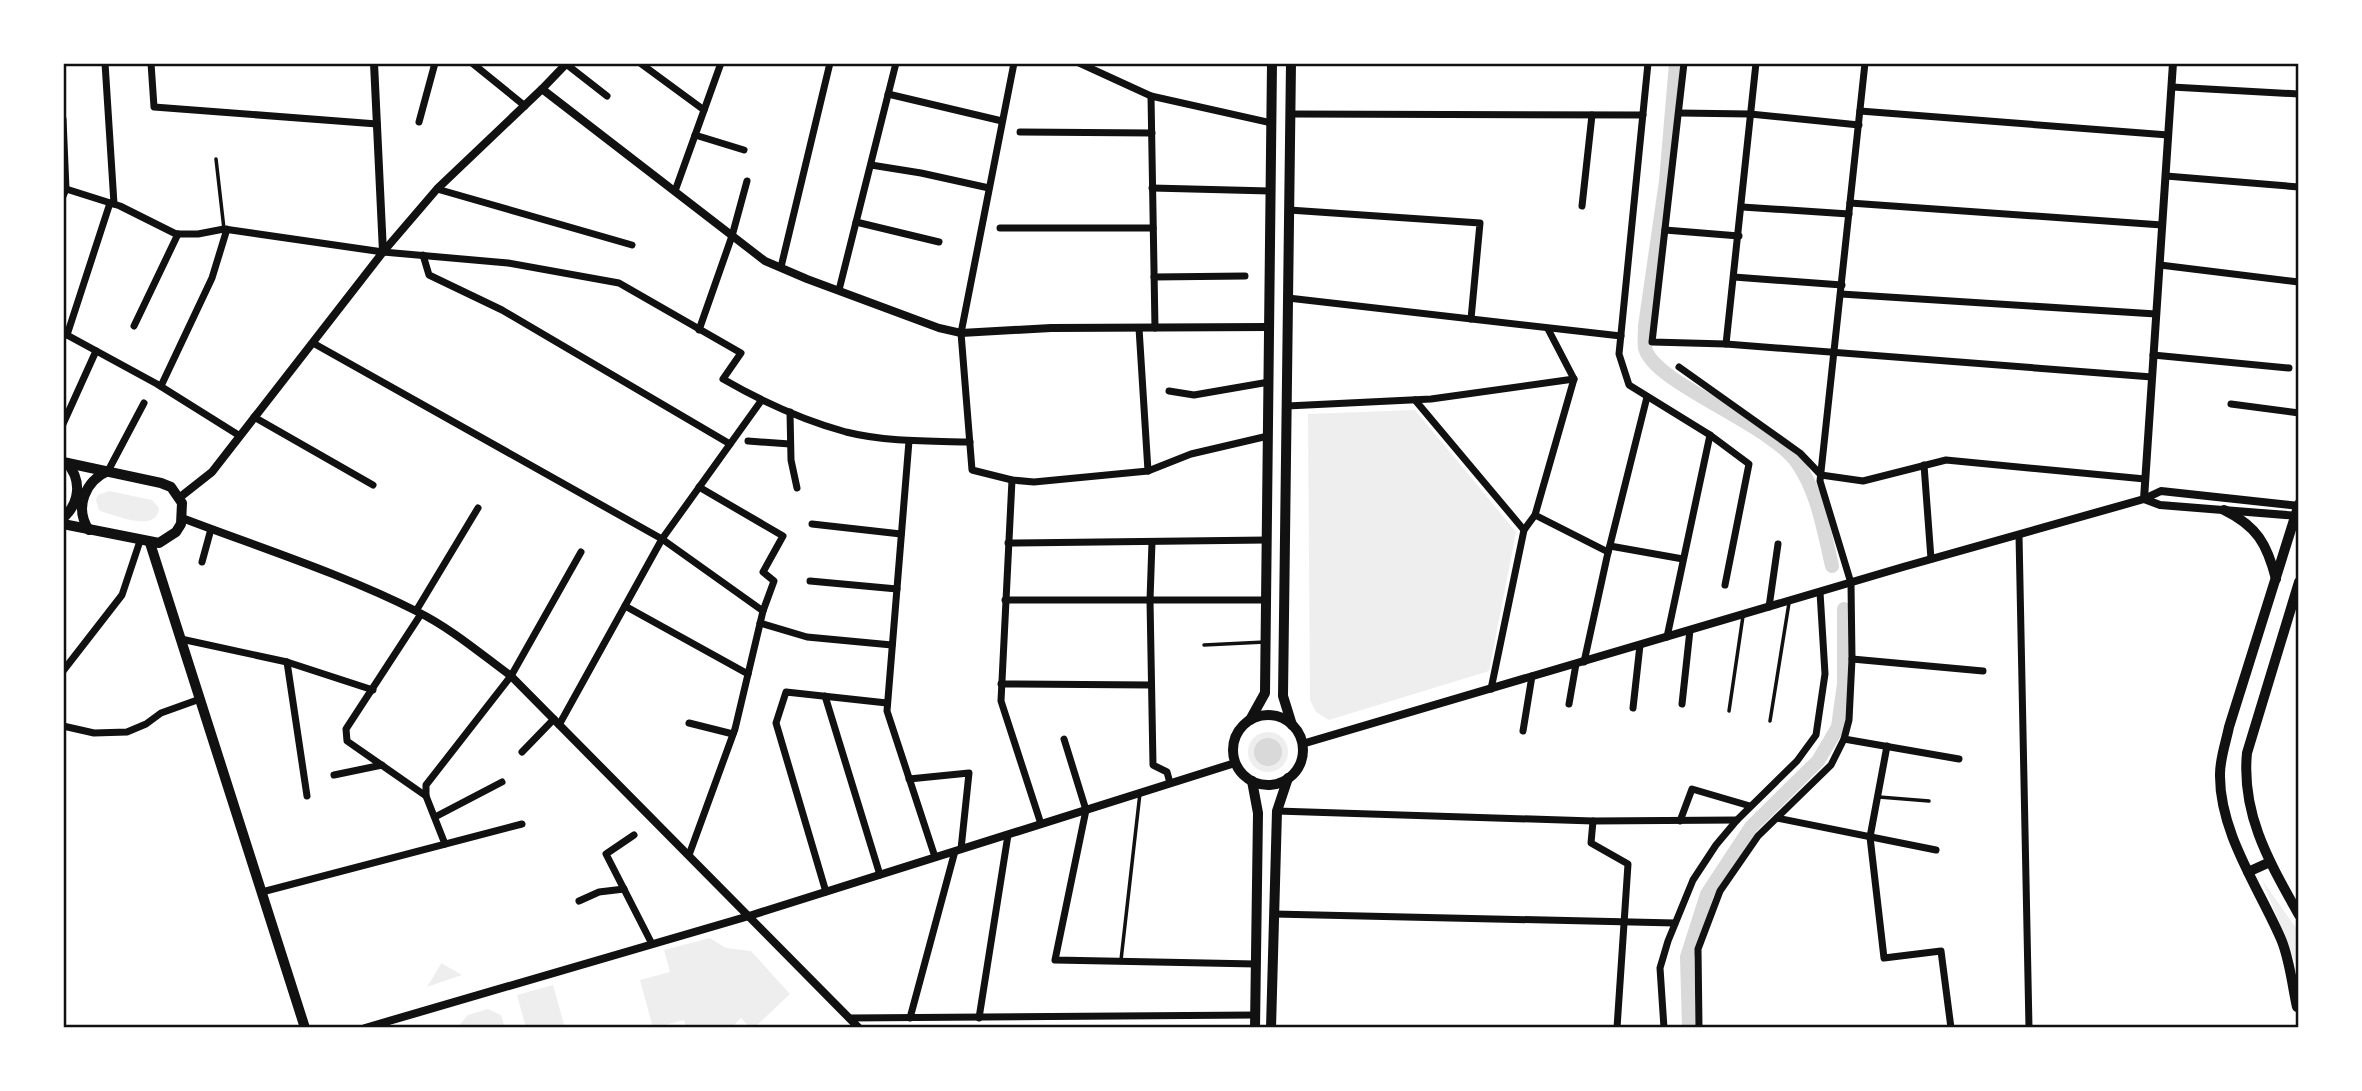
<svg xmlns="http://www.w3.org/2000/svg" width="2362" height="1091" viewBox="0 0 2362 1091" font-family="'Public Sans',sans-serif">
  <rect width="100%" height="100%" fill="#fff"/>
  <g fill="#eee">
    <path d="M1415,410L1516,532L1489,671L1329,720L1316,712L1310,700L1308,414Z"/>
    <path d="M109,491L152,500L159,508C157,533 118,516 103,512L99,510L96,500L98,495Z"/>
    <circle cx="1268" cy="752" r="20"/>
    <path d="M2262,880L2299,932V971Z"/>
    <path d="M710,938L726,948L751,951L790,994L754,1028H750L741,1018L731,1028H686L684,1020L653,1028L640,980L670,972L664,950Z"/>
    <path d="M441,963L462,975L427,987L441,964Z"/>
    <path d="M553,985L565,1028H526L517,995Z"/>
    <path d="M488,1009L501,1015L505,1028H457L468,1015Z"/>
  </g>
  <circle fill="#d9d9d9" cx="1268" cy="752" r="14"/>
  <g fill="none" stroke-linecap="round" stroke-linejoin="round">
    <g stroke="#d9d9d9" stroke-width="14">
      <path d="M1676,63L1666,181L1645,326C1645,333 1644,341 1645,348C1654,384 1772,424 1798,464C1818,493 1824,532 1832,566"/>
      <path d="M1689,1028L1687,957L1707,894L1751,827L1818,761L1838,727L1844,684V609"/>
    </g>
    <g stroke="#111" stroke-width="3.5">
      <path d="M216,159L224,229"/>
      <path d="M1204,645L1265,642"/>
      <path d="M1729,711L1743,616"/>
      <path d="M1770,721L1789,603"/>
      <path d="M1879,797L1929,801"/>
      <path d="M1121,960L1140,793"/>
    </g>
    <g stroke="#111" stroke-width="7">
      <path d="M105,63L114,204"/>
      <path d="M151,63L154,107L377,124"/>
      <path d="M472,63L525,106"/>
      <path d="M640,63L704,110"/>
      <path d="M1014,63L961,333L972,470L1012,480L1034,482L1148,471L1191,454L1268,436"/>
      <path d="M1079,63L1151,96L1272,123"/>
      <path d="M1648,63L1619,354L1629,385L1710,435L1749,464L1725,585"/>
      <path d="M1684,63L1652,342L1726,344L2152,377"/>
      <path d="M566,64L607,96"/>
      <path d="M2172,87L2299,94"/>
      <path d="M888,94L1002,121"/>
      <path d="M1151,96L1155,328"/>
      <path d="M1860,111L2168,135"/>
      <path d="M1679,113L1750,114L1859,125"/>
      <path d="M1291,114L1643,115"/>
      <path d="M63,119L66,189L63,196"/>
      <path d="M419,122L435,63"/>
      <path d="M1020,132L1152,133"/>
      <path d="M695,135L744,150"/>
      <path d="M871,165L921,173L989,188"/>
      <path d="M2166,176L2299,187"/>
      <path d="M63,188L120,206L176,234H198L224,229L383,252L508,263L619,283L741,353L723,379C761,401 803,420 846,432C886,442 929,441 970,442"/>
      <path d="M1152,188L1270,191"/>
      <path d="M437,189L632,245"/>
      <path d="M675,191L721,63"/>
      <path d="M1850,203L2162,225"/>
      <path d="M1582,206L1592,115"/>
      <path d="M1742,207L1849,214"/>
      <path d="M1289,210L1480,223L1471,319"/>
      <path d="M856,222L939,242"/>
      <path d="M1000,228H1153"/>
      <path d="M1665,230L1739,236"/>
      <path d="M423,255L429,275L502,310L730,444"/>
      <path d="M2160,265L2299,282"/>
      <path d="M781,267L830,63"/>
      <path d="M1154,277L1245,276"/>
      <path d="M1734,277L1842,285"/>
      <path d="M839,290L896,63"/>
      <path d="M1841,294L2156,314"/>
      <path d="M1288,298L1621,336"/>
      <path d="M134,326L178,234"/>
      <path d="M1139,328L1148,471"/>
      <path d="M63,329L67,335L157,384L240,436"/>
      <path d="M699,330L732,236L747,181"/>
      <path d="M67,335L110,203"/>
      <path d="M313,343L662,539L763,611"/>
      <path d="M1726,344L1756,63"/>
      <path d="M2153,355L2289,368"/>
      <path d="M1679,367L1800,453L1821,475L1863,481L1946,460L2145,479"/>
      <path d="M161,386L212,278L227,229"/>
      <path d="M1169,391L1194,395L1269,382"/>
      <path d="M1415,400L1524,530L1491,689"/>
      <path d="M2231,404L2299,413"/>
      <path d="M1287,406L1431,399L1574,379"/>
      <path d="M790,412L791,460L797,488"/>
      <path d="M254,417L373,485"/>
      <path d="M63,424L96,351"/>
      <path d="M748,441L790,444"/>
      <path d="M909,441L887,711L935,857"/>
      <path d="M1924,465L1931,559"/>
      <path d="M108,471L144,403"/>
      <path d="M1012,480L1001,701L1041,824"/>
      <path d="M1535,515L1608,552"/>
      <path d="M812,524L901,534"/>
      <path d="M1524,530L1535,515L1574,379L1548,329"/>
      <path d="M2019,535L2029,1028"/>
      <path d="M1152,542L1150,600L1153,765L1167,772L1170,783"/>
      <path d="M1008,543L1267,540"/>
      <path d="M1610,546L1683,559"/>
      <path d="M202,562L211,529"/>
      <path d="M810,581L897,589"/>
      <path d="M1005,600H1266"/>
      <path d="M625,606L748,674"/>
      <path d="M1769,607L1778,544"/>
      <path d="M416,611L478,508"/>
      <path d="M421,614L346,729L347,741L426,796"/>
      <path d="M760,623L807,637L892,645"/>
      <path d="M1667,637L1710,435"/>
      <path d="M181,639L287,662L373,690"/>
      <path d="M1852,659L1983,671"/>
      <path d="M287,662L307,796"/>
      <path d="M1584,662L1607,557L1647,397"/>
      <path d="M63,671L122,595L140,541"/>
      <path d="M1001,684L1151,685"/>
      <path d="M825,696L880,875"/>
      <path d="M1569,704L1576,664"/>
      <path d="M1682,704L1690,630"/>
      <path d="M1633,708L1640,645"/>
      <path d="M689,723L733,734"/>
      <path d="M559,725L662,539L761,401"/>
      <path d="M63,726L94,733L127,732L146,724L161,713L200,699"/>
      <path d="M1523,731L1532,676"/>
      <path d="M1064,739L1086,810L1055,960L1256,964"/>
      <path d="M1844,739L1959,759"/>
      <path d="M1887,746L1870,837L1884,958L1941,951L1951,1028"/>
      <path d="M522,752L554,719"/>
      <path d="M334,775L382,765"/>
      <path d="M909,779L969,773L961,849"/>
      <path d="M1277,811L1593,821L1737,820"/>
      <path d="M435,817L502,782"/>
      <path d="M1777,818L1936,850"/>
      <path d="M1593,821L1591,843L1628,864L1617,1028"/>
      <path d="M1680,821L1692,789L1750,806"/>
      <path d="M634,835L606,854L652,944"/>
      <path d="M445,844L426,796V785L511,676L581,552"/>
      <path d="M689,855L735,729L763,611L774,581L763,572L783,536L699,487"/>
      <path d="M262,892L522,824"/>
      <path d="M826,892L776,723L786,692L887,703"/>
      <path d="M579,901L599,892L624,889"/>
      <path d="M1274,914L1675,923"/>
      <path d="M849,1018L1255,1015"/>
      <path d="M910,1018L955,851"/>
      <path d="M979,1018L1008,835"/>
      <path d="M1664,1028L1660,968L1668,941L1693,880L1716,845L1737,820L1797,761L1816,735L1825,674L1820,592"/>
      <path d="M1699,1028L1698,949L1720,891L1758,836L1831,765L1844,739L1849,720L1852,659L1851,583L1820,481L1865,63"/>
    </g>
    <g stroke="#111" stroke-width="8">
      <path d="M374,63L383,252"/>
      <path d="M542,89L765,261L807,279L939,328L961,333L1051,328L1269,327"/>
      <path d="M179,498L212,472L383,252L437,189L542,89L567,63"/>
      <path d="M2144,499L2173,63"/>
      <path d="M2144,499L2160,505L2299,516"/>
      <path d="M182,518C261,548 343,574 418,612C452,629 481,654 511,676L859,1028"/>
      <path d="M1302,744L1903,567L2144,499L2161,491L2299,506"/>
      <path d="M365,1028L749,916L1235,763"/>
    </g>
    <g stroke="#111" stroke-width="10">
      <path d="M1291,63L1283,696L1292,725"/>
      <path d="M63,462L161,483L171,487L182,503L181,524L176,532L159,543L63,524"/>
      <path d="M2224,510C2257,526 2267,544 2276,579"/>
      <path d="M63,518C80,503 82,480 67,463"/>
      <path d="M89,530C74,508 85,481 108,471"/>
      <path d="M150,543L305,1028"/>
      <path d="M2299,582L2247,753C2241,815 2270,863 2299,915"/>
      <circle cx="1268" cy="750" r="35"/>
      <path d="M1250,720L1265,693L1272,63"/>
      <path d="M1252,781L1258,813L1255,1028"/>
      <path d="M2248,872L2270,862"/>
      <path d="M2297,1007C2292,985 2290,960 2281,939C2259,888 2219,832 2220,774C2220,758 2226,742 2229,727L2299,504"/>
      <path d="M1271,1028L1277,811L1288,778"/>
    </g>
  </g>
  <rect width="2362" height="1091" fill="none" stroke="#ffffff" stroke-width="130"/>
  <rect x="65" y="65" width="2232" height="961" fill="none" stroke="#111" stroke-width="2.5"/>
</svg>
